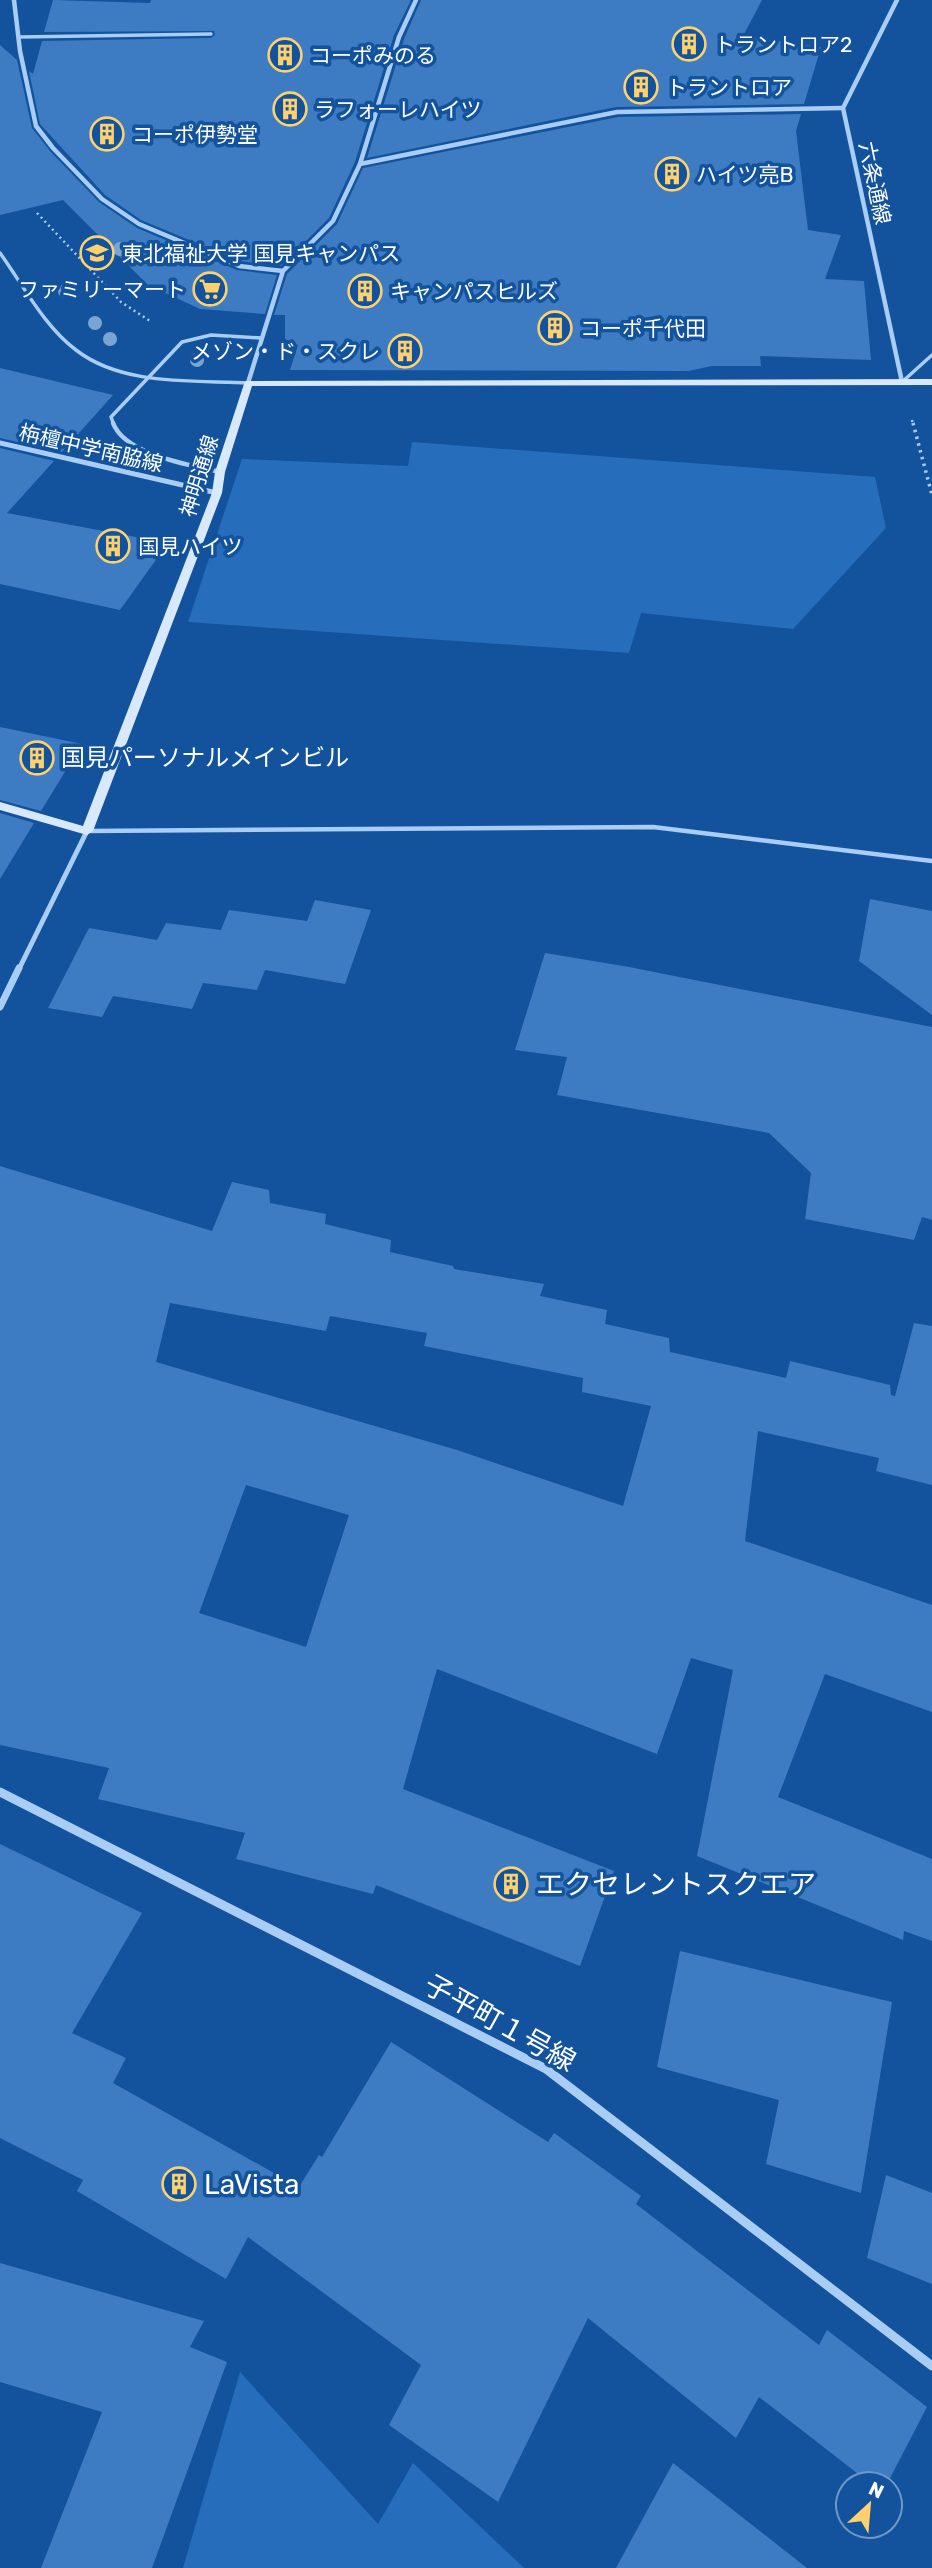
<svg xmlns="http://www.w3.org/2000/svg" width="932" height="2568" viewBox="0 0 932 2568" font-family="Rubik,'Noto Sans JP',sans-serif">
  <rect width="100%" height="100%" fill="#13539d"/>
  <g fill="#266dbb">
    <path d="M412,442L875,477L886,528L793,629L641,613L629,653L188,622L242,459L408,466Z"/>
    <path d="M240,2372L378,2524L413,2463L524,2568H183Z"/>
  </g>
  <g fill="#3d7cc3" fill-rule="evenodd">
    <path d="M53,0L150,3L151,0H411L394,35L355,162L329,218L281,266L240,261L141,220L105,195L40,124L29,71L33,74L42,41L211,38L215,35L214,31L44,32Z"/>
    <path d="M421,0H762L743,36L821,47L804,104L616,107L367,158L404,39Z"/>
    <path d="M0,45L17,60L32,128L50,151L99,202L137,228L237,270L277,275L265,314L200,309L148,285L63,200L0,215Z"/>
    <path d="M801,114L796,131L808,230L841,235L825,279L864,281L871,360L760,356L761,366H712L688,371L290,370L298,345L285,339V315H274L287,274L337,224L363,168L618,117Z"/>
    <path d="M0,368L113,395L62,452L0,438Z"/>
    <path d="M0,448L54,461L7,513L168,543L120,610L0,584Z"/>
    <path d="M0,727L82,744L41,811L0,800Z"/>
    <path d="M0,813L34,823L0,879Z"/>
    <path d="M870,899L932,911V1015L859,961Z"/>
    <path d="M315,900L371,910L345,984L265,970L257,990L203,983L192,1009L113,996L102,1017L48,1008L89,928L157,940L166,923L221,930L229,910L307,921Z"/>
    <path d="M545,953L629,967L932,1027V1220L922,1217L914,1240L805,1219L811,1173L769,1133L557,1095L567,1057L515,1050Z"/>
    <path d="M0,1166L212,1231L232,1182L269,1190L270,1203L326,1214L325,1224L391,1240L390,1252L453,1266L454,1269L544,1284L540,1296L607,1310L605,1324L669,1338L670,1352L786,1378L790,1361L890,1385L891,1395L895,1396L914,1323L932,1326V1485L876,1471L879,1458L758,1431L745,1541L932,1605V1712L825,1674L778,1797L932,1859V1941L904,1931L903,1940L697,1856L733,1670L691,1658L657,1754L437,1669L403,1789L614,1871L580,1966L376,1885L373,1894L236,1859L245,1833L98,1799L109,1768L0,1745ZM170,1303L326,1331L330,1316L427,1333L424,1346L583,1378L582,1392L651,1406L623,1506L457,1450L156,1362ZM246,1485L349,1515L306,1647L199,1613Z"/>
    <path d="M0,1844L142,1913L72,2033L126,2058L113,2083L299,2187L319,2155L322,2157L391,2042L548,2142L554,2133L641,2196L636,2204L819,2345L827,2330L927,2407L887,2484H871L759,2397L736,2438L588,2318L498,2502L389,2425L421,2365L248,2237L226,2279L77,2191L83,2180L0,2138Z"/>
    <path d="M680,1951L892,2002L861,2193L766,2164L779,2100L657,2067Z"/>
    <path d="M886,2175L932,2193V2284L867,2258Z"/>
    <path d="M0,2263L204,2321L190,2347L227,2362L152,2568H41L102,2412L0,2382Z"/>
    <path d="M673,2463L807,2568H616Z"/>
  </g>
  <g fill="none" stroke-linecap="round" stroke-linejoin="round">
    <g stroke="#a9cdf4" stroke-width="2.5" stroke-dasharray="2 3.5" stroke-linecap="butt">
      <path d="M37,213L121,302L150,321"/>
      <path d="M912,420L913,425"/>
    </g>
    <path stroke="#a9cdf4" stroke-width="3.5" stroke-dasharray="2.5 4.5" stroke-linecap="butt" d="M913,423L932,495"/>
    <g stroke="#a9cdf4" stroke-width="3.5">
      <path d="M19,37L211,34"/>
      <path d="M0,253C23,285 44,326 76,350C122,386 193,380 248,383"/>
      <path d="M902,382L932,355"/>
      <path d="M114,425L111,417L182,342L211,335L261,338"/>
    </g>
    <g stroke="#a9cdf4" stroke-width="4.5">
      <path d="M113,423C125,455 191,465 220,472"/>
      <path d="M87,831L653,827L932,861"/>
    </g>
    <g stroke="#a9cdf4" stroke-width="4.5">
      <path d="M14,0L20,51L36,126L53,148L102,199L139,224L239,266L283,271"/>
      <path d="M897,0L843,108L902,382"/>
      <path d="M360,164L617,112L843,108"/>
      <path d="M248,383L283,271L333,221L360,164L399,37L416,0"/>
    </g>
    <g stroke="#a9cdf4" stroke-width="5">
      <path d="M0,443L217,493"/>
      <path d="M19,969L87,831"/>
    </g>
    <path stroke="#a9cdf4" stroke-width="7" d="M0,1007L19,968"/>
    <path stroke="#a9cdf4" stroke-width="9" d="M0,1792L546,2069L932,2366"/>
    <path fill="#d9e9fd" fill-rule="evenodd" d="M932,379V385L252,386L225,472L222,493L93,831L87,835L0,810V802L83,826L212,493L215,472L245,381Z"/>
  </g>
  <g fill="#7ca4d2">
    <circle cx="120" cy="249" r="7"/>
    <circle cx="65" cy="291" r="7"/>
    <circle cx="95" cy="323" r="7"/>
    <circle cx="110" cy="339" r="7"/>
    <circle cx="197" cy="360" r="7"/>
  </g>
  <defs>
    <symbol id="building-ring" viewBox="-11 -11 22 22"><circle r="9.5" fill="#13539d" stroke="#ffd16c" stroke-width="1.5"/><path d="M-4-6H4V6H1V3H-1V6H-4ZM-2.5-4.3h1.7v1.8h-1.7ZM.8-4.3h1.7v1.8H.8ZM-2.5-1h1.7V.8h-1.7ZM.8-1h1.7V.8H.8Z" fill="#ffd16c"/></symbol>
    <symbol id="university-ring" viewBox="-11 -11 22 22"><circle r="9.5" fill="#13539d" stroke="#ffd16c" stroke-width="1.5"/><path d="M0-5L7-2L0 1L-7-2ZM-4 1L0 2.5L4 1V4Q0 6-4 4Z" fill="#ffd16c"/></symbol>
    <symbol id="supermarket-ring" viewBox="-11 -11 22 22"><circle r="9.5" fill="#13539d" stroke="#ffd16c" stroke-width="1.5"/><path d="M-6-5.5h2.5l.6 2H6L4.5 2H-2.5L-4.4-4H-6ZM-1.5 3.2a1.3 1.3 0 1 0 .1 0ZM3 3.2a1.3 1.3 0 1 0 .1 0Z" fill="#ffd16c"/></symbol>
  </defs>
  <g fill-rule="evenodd">
    <use href="#building-ring" x="670" y="25" width="38" height="38"/>
    <use href="#building-ring" x="266" y="36" width="38" height="38"/>
    <use href="#building-ring" x="622" y="68" width="38" height="38"/>
    <use href="#building-ring" x="271" y="90" width="38" height="38"/>
    <use href="#building-ring" x="88" y="115" width="38" height="38"/>
    <use href="#building-ring" x="653" y="155" width="38" height="38"/>
    <use href="#university-ring" x="78" y="234" width="38" height="38"/>
    <use href="#supermarket-ring" x="191" y="270" width="38" height="38"/>
    <use href="#building-ring" x="346" y="272" width="38" height="38"/>
    <use href="#building-ring" x="536" y="309" width="38" height="38"/>
    <use href="#building-ring" x="386" y="332" width="38" height="38"/>
    <use href="#building-ring" x="94" y="527" width="38" height="38"/>
    <use href="#building-ring" x="18" y="739" width="38" height="38"/>
    <use href="#building-ring" x="492" y="1865" width="38" height="38"/>
    <use href="#building-ring" x="160" y="2165" width="38" height="38"/>
  </g>
  <g text-anchor="middle" dominant-baseline="central" stroke-width="7" stroke-linejoin="round" paint-order="stroke">
    <g font-size="21" fill="#fff" stroke="#13539d" text-anchor="start">
      <text x="714" y="44">トラントロア2</text>
      <text x="310" y="55">コーポみのる</text>
      <text x="666" y="87">トラントロア</text>
      <text x="314" y="109">ラフォーレハイツ</text>
      <text x="132" y="134">コーポ伊勢堂</text>
      <text x="696" y="174">ハイツ亮B</text>
      <text x="122" y="253">東北福祉大学 国見キャンパス</text>
      <text x="186" y="289" text-anchor="end">ファミリーマート</text>
      <text x="390" y="291">キャンパスヒルズ</text>
      <text x="580" y="328">コーポ千代田</text>
      <text x="380" y="351" text-anchor="end">メゾン・ド・スクレ</text>
      <text x="138" y="546">国見ハイツ</text>
    </g>
    <g font-size="21" fill="#fff" stroke="#13539d">
      <text transform="translate(875 183) rotate(78)">六条通線</text>
      <text transform="translate(91 448) rotate(13)">栴檀中学南脇線</text>
      <text transform="translate(199 476) rotate(-73)">神明通線</text>
    </g>
    <g font-size="24" fill="#fff" stroke="#13539d" text-anchor="start">
      <text x="61" y="758">国見パーソナルメインビル</text>
    </g>
    <g font-size="28" fill="#fff" stroke="#13539d" text-anchor="start">
      <text x="536" y="1884">エクセレントスクエア</text>
      <text x="204" y="2184">LaVista</text>
    </g>
    <g font-size="28" fill="#fff" stroke="#13539d">
      <text transform="translate(500 2023) rotate(29)">子平町１号線</text>
    </g>
  </g>
  <g transform="translate(869 2505) rotate(26)"><circle r="33" fill="#13539d" stroke="#7198c4" stroke-width="2"/>
  <path d="M0-5L12 26L0 18L-12 26Z" fill="#ffd16c"/>
  <text y="-10" font-size="19" font-weight="bold" text-anchor="middle" fill="#ffffff">N</text>
  </g>
</svg>
